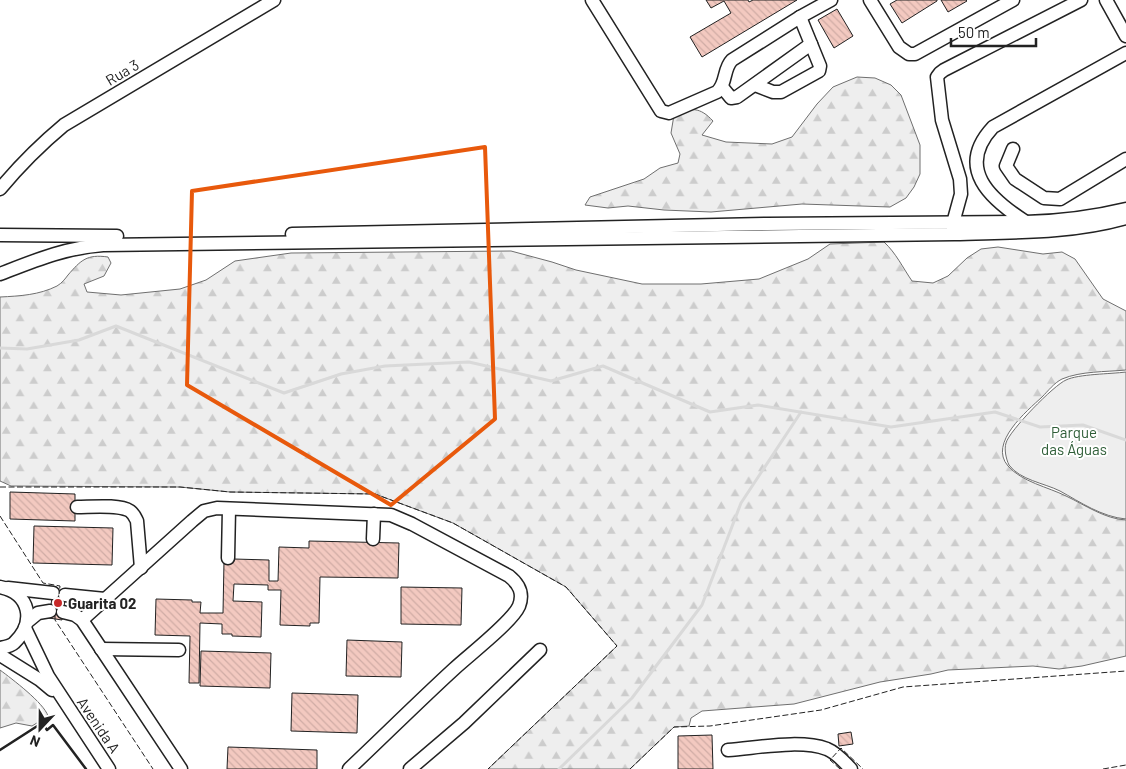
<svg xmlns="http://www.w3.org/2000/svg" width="1126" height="769" viewBox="0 0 1126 769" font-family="Barlow,sans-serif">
  <defs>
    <pattern id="forest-firs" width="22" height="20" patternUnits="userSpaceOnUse" patternTransform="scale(1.25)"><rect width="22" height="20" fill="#eee"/><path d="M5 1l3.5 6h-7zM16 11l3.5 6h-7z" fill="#ccc"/></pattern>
    <pattern id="building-back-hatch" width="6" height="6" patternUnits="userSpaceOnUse" patternTransform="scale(1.25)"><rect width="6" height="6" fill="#f3c9c0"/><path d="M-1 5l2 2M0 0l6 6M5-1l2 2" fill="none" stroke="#d0aca5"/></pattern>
  </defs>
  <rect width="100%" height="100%" fill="#fff"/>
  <path fill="#eee" stroke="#6f6f6f" d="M1126,372V519C1102,517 1080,502 1060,491C1044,483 1020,480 1009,465C1006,459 1004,449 1006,443C1009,431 1054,385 1066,380C1078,374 1111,374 1126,372Z"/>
  <g fill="url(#forest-firs)" stroke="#6f6f6f">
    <path d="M857,77L875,78L891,85L901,95L920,145V174L914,187L906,198L890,207L802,204L711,212L664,210L628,206L608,208L585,205L590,197L644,179L660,168L678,163L680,154L671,133L674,115C691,107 700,107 713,121L702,135L726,142L772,144L792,137L817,104L833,87Z"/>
    <path d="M884,242C896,253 903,268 912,281L933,283L948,276L967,258L981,249L998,247L1043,254L1062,252L1075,259L1103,299L1126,311V370C1105,372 1081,371 1062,379C1054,383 1048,391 1042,397C1027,411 988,443 1008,466C1022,482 1048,487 1066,496C1085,505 1105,519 1126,520V656L1082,666L1059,669L1033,666L948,670L931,674L880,682L794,704L702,711L691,718L689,726L674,727L630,769H488L617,646L566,587L453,523L375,494L230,492L180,487L11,486L0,481V297C20,296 39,295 57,286C62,283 65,279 68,275C81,260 87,254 108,257L111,263L104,276L84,284L87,292L121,295L180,289L206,280L235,261L291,253L511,251L552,262L576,270L642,284H701L759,279L808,259L830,244Z"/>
    <path d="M0,670C12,679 44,703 48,716L32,726L16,723L0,728Z"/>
  </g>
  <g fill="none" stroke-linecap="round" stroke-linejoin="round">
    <g stroke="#d9d9d9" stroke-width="3">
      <path d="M0,348L27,349L79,340L116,326L284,393L341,374L385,366L469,362L551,381L603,366L710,412L758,405L891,427L995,412L1040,427L1083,425L1126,440"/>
      <path d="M559,769L632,698L702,605L741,503L801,412"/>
    </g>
  </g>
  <g fill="url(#building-back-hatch)" stroke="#222">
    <path d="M706,0H748L749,2L753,0H797L702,57L690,37L731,13L724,1L711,8Z"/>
    <path d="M897,0H937V1L902,23L890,4Z"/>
    <path d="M941,0H966L967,1L948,12Z"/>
    <path d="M837,9L853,36L834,48L818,20Z"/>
    <path d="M10,492L75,494V521L10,519Z"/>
    <path d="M34,526L113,528L112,565L33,563Z"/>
    <path d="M309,541L399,543L398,578L320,577L319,623H310V626L280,625L281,590H268V585L234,584L233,601L262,602L261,637L232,636V634H222V624L200,623L199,683H189L190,636L155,635L156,599L192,600V602H201L200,613H223L224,561H234V559L269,560V581H278L279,547L309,548Z"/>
    <path d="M401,587L462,588L461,625L401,624Z"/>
    <path d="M53,591L66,593L62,620L49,618Z"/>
    <path d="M347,640L402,642L401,677L346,676Z"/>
    <path d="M201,651L271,653L270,688L200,686Z"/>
    <path d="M292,693L358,695L357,733L291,731Z"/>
    <path d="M851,732L853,744L839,746L838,734Z"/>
    <path d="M712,735L713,769H678V736Z"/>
    <path d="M228,747L317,750V769H227Z"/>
  </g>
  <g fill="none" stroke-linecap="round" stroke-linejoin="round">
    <defs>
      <g id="minor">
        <path d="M592,0L661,111L669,113L717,92C727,83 723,69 732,60L800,17L831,0"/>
        <path d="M870,0L899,47L909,54H915L1013,0"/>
        <path d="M1106,0L1126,36"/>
        <path d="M755,85L773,92H781L819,71L820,66L800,17"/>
        <path d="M722,87L731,98L737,97L811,44"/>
        <path d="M1013,149L1006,166L1015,179L1044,198L1060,199L1126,159"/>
        <path d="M0,189C20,165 40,145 64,125L274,0"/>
        <path d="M1026,222C990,199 955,168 993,127L1126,53"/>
        <path d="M953,229V223L961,194L960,179L942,120L937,77L940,73L944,70L1081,0"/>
        <path d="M292,234L767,224L1026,222C1060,221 1093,217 1126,209"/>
        <path d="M0,235L117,236"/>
        <path d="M0,274C36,260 64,248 103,245L954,234C1011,232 1070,234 1126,218"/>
        <path d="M77,507C91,507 119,504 130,511C134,514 135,517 137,521L141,568"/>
        <path d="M373,539L374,514"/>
        <path d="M228,558L229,509"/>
        <path d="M0,587C30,593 36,622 14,643C11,646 5,647 0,648"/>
        <path d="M8,588L53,593"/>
        <path d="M65,595L105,599"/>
        <path d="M63,612L75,615L82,620L181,769"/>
        <path d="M82,620L192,521L204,511L217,508L391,515L412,524L509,576C519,584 524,593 519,606C512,622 469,655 454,669C418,702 384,736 349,769"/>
        <path d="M27,622L38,613L50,611"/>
        <path d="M25,628L48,676L109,769"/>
        <path d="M101,649L179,650"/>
        <path d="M0,655L40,680L52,690"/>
        <path d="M728,750C757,748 800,739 827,749C837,753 844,762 851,769"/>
        <path d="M410,769L464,723L540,650"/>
      </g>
    </defs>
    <use href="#minor" stroke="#222" stroke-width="15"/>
    <use href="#minor" stroke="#fff" stroke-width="12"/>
    <g stroke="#222" stroke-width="1" stroke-dasharray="6 2.5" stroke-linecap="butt">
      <path d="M0,487H180L230,492L375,494L453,523L566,587L617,646L488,769"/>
      <path d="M0,516L43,583L60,586L59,594"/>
      <path d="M55,616V620L153,769"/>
      <path d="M630,769L674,727L710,726L821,710L903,687L1126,671"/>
      <path d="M840,769L830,760L841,748L863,769"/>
      <path d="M1103,769L1126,765"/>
    </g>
    <path stroke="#222" stroke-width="2.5" d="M0,750L42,723L47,730L53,725L86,769"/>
  </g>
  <path fill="none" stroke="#e8590c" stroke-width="4" stroke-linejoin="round" d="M485,147L495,419L391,505L187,385L192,191Z"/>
  <circle fill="#c62828" stroke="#fff" stroke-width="2" cx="58" cy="603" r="5"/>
  <g text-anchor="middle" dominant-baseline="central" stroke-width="4" stroke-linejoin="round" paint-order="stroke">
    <g font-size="15" fill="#222" stroke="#fff">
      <text transform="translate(122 72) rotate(-31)">Rua 3</text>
      <text transform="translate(99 725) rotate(56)">Avenida A</text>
    </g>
    <g font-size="15" fill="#2f5e38" stroke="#fff">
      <text x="1074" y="432">Parque<tspan x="1074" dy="17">das Águas</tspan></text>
    </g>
    <g font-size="15" font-weight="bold" fill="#222" stroke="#fff" text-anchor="start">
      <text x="68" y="603">Guarita 02</text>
    </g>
  </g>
  <g transform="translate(40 729) rotate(202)" stroke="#ffffff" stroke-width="4" paint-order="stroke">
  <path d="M0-4L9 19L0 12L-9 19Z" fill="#222222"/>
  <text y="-8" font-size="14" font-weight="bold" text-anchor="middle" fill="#222222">N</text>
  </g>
  <path d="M951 38v8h85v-8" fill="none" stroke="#222222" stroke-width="2.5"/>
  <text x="958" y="38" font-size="15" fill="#222222" stroke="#ffffff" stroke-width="4" paint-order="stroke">50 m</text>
</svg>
